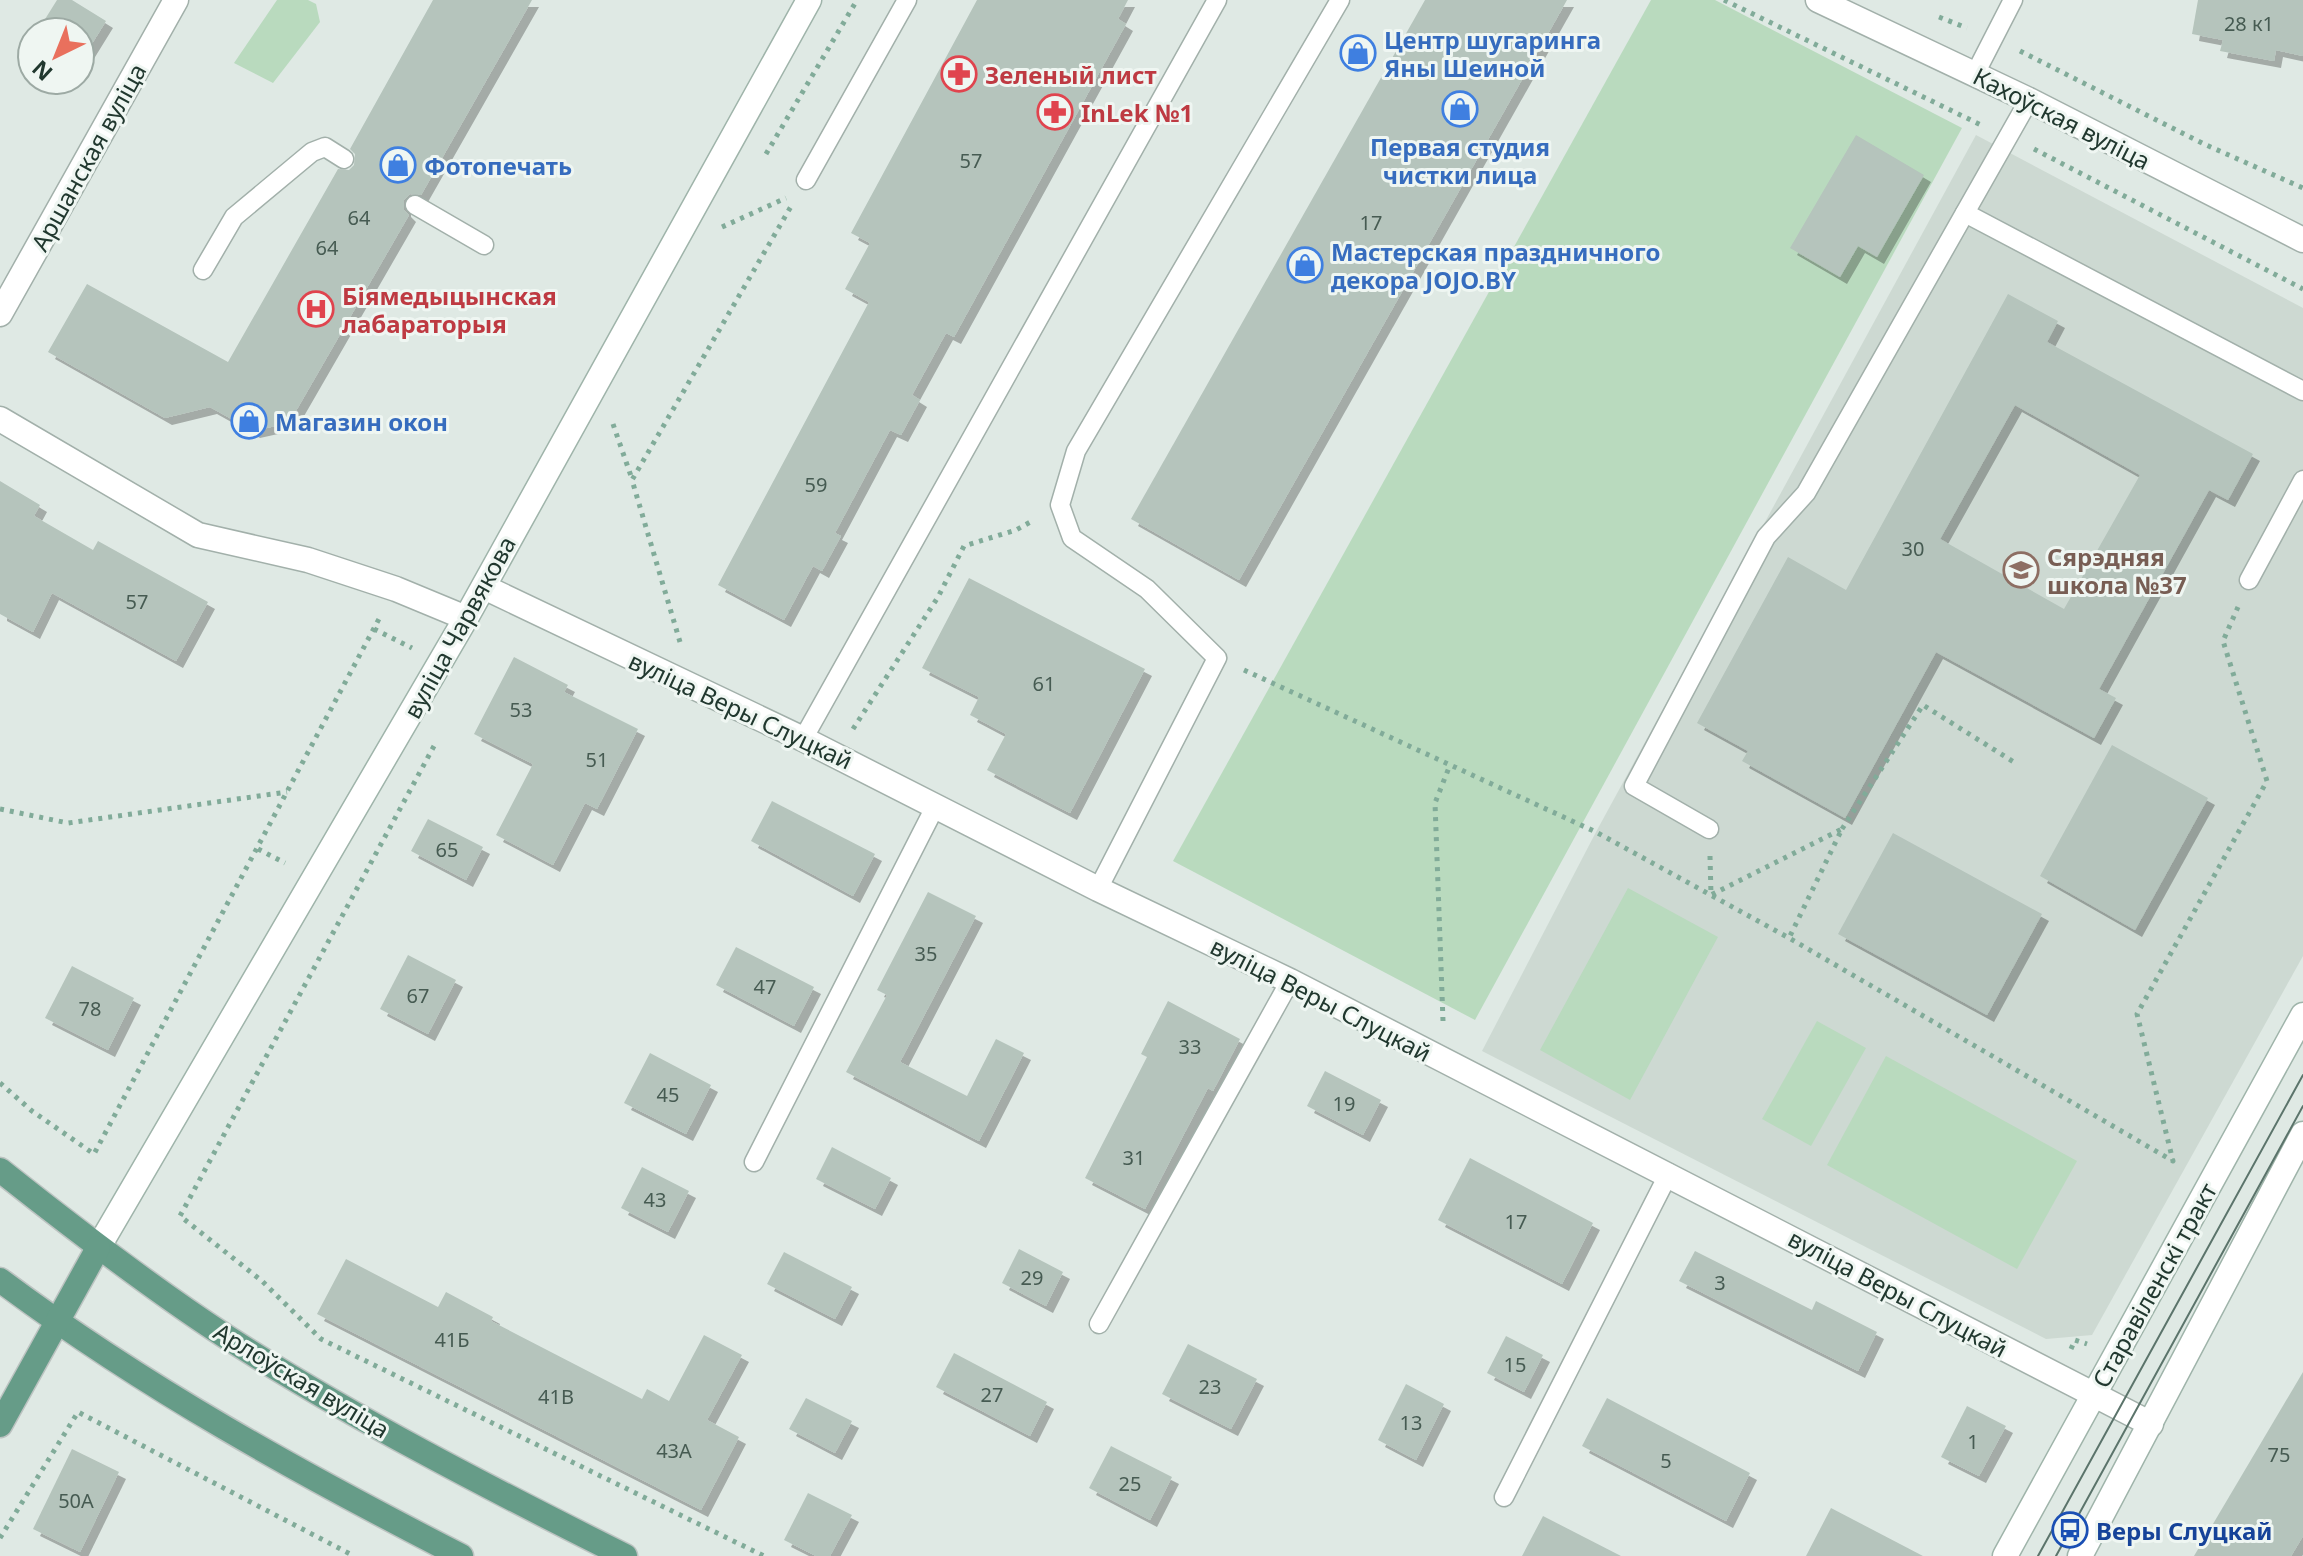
<svg xmlns="http://www.w3.org/2000/svg" width="2303" height="1556" viewBox="0 0 2303 1556" font-family="'Noto Sans',sans-serif">
  <defs>
    <filter id="shadow"><feDropShadow dx="7" dy="7" stdDeviation="0" flood-color="#0004"/></filter>
  </defs>
  <rect width="100%" height="100%" fill="#dfe9e4"/>
  <path fill="#cdd9d2" d="M1976,135L2303,308V956L2092,1335L2046,1339L1482,1051L1596,832Z"/>
  <g fill="#b9dabe">
    <path d="M277,0H308L316,4L320,22L273,83L234,63Z"/>
    <path d="M1651,0H1715L1962,128L1475,1020L1173,861Z"/>
    <path d="M1628,888L1718,937L1630,1100L1540,1050Z"/>
    <path d="M1817,1021L1866,1048L1811,1146L1762,1119Z"/>
    <path d="M1886,1056L2077,1161L2017,1269L1827,1165Z"/>
  </g>
  <g fill="#b5c4bc" fill-rule="evenodd" filter="url(#shadow)">
    <path d="M57,0H72L106,21L80,63V32H37Z"/>
    <path d="M433,0H532L421,195L410,194L404,200V210L409,215L289,423L253,431L210,407L165,418L48,352L87,284L228,362L338,169L349,170L354,165L355,154L350,149Z"/>
    <path d="M977,0H1128L1118,19L1126,24L954,337L946,333L912,395L920,400L901,435L890,430L835,533L841,536L822,571L813,566L784,620L718,585L869,302L845,289L870,243L851,233Z"/>
    <path d="M1425,0H1567L1239,580L1131,519Z"/>
    <path d="M2198,0H2303V56L2276,50L2274,61L2220,51L2223,40L2192,34Z"/>
    <path d="M1856,135L1924,175L1877,257L1858,246L1840,277L1790,248Z"/>
    <path d="M2008,294L2058,321L2047,342L2253,454L2228,500L2209,490L2099,689L2116,698L2094,738L1936,652L1845,818L1742,761L1748,751L1697,723L1788,557L1846,590ZM2015,405L2140,475L2064,609L1940,539Z"/>
    <path d="M0,481L40,505L34,516L93,550L98,541L208,602L176,661L52,593L33,632L0,614Z"/>
    <path d="M969,578L1145,669L1070,813L987,770L1006,734L970,715L979,697L922,668Z"/>
    <path d="M514,657L568,685L564,692L638,729L597,809L585,803L553,865L496,835L533,764L474,734Z"/>
    <path d="M2112,745L2208,798L2135,930L2040,876Z"/>
    <path d="M772,801L875,854L853,896L751,841Z"/>
    <path d="M428,819L483,847L466,880L411,851Z"/>
    <path d="M1893,833L2042,914L1987,1015L1838,934Z"/>
    <path d="M928,892L976,916L900,1062L967,1096L996,1039L1024,1053L979,1141L846,1072L887,995L877,990Z"/>
    <path d="M736,947L814,987L794,1026L716,985Z"/>
    <path d="M408,955L456,980L428,1034L380,1009Z"/>
    <path d="M72,966L134,998L108,1050L45,1018Z"/>
    <path d="M1168,1001L1240,1039L1213,1091L1208,1088L1145,1209L1085,1178L1147,1057L1141,1054Z"/>
    <path d="M650,1053L711,1085L686,1134L624,1103Z"/>
    <path d="M1325,1071L1381,1100L1363,1135L1307,1106Z"/>
    <path d="M832,1147L891,1178L875,1209L816,1179Z"/>
    <path d="M1470,1158L1593,1223L1562,1284L1438,1220Z"/>
    <path d="M642,1167L689,1191L668,1232L621,1208Z"/>
    <path d="M1019,1249L1063,1272L1046,1306L1002,1283Z"/>
    <path d="M1695,1251L1812,1310L1816,1301L1877,1332L1858,1371L1679,1281Z"/>
    <path d="M784,1252L852,1287L835,1319L767,1284Z"/>
    <path d="M346,1259L438,1307L446,1292L493,1317L491,1321L642,1399L647,1389L669,1401L704,1335L742,1355L707,1420L739,1437L701,1510L317,1314Z"/>
    <path d="M1506,1336L1543,1355L1524,1392L1487,1373Z"/>
    <path d="M1188,1344L1257,1379L1231,1429L1162,1394Z"/>
    <path d="M954,1353L1047,1402L1030,1436L936,1387Z"/>
    <path d="M2303,1372V1536L2291,1556H2194Z"/>
    <path d="M1406,1384L1444,1404L1416,1460L1378,1440Z"/>
    <path d="M806,1398L852,1421L835,1453L789,1429Z"/>
    <path d="M1607,1398L1750,1473L1726,1521L1582,1446Z"/>
    <path d="M1967,1406L2006,1426L1979,1476L1941,1457Z"/>
    <path d="M1111,1446L1172,1477L1150,1520L1089,1488Z"/>
    <path d="M72,1449L119,1472L80,1552L33,1529Z"/>
    <path d="M808,1493L852,1515L830,1556H816L784,1540Z"/>
    <path d="M1831,1508L1923,1556H1806Z"/>
    <path d="M1543,1516L1621,1556H1522Z"/>
  </g>
  <g fill="none" stroke-linecap="round" stroke-linejoin="round">
    <defs>
      <g id="lane">
        <path d="M1975,74L2013,0"/>
        <path d="M806,180L907,0"/>
        <path d="M415,205L484,245"/>
        <path d="M1965,213L2303,391"/>
        <path d="M203,270L234,217L312,152L325,147L344,159"/>
        <path d="M2249,580L2303,480"/>
        <path d="M803,739L1217,0"/>
        <path d="M1709,829L1634,786L1766,537L1806,493L2029,100"/>
        <path d="M1098,889L1217,658L1147,589L1072,538L1060,505L1076,451L1340,0"/>
        <path d="M754,1162L936,805"/>
        <path d="M1099,1324L1290,981"/>
        <path d="M1504,1497L1669,1173"/>
      </g>
      <g id="street">
        <path d="M1818,0L2029,100L2303,240"/>
        <path d="M0,314L176,0"/>
        <path d="M0,419L198,535L308,560L396,589L466,618"/>
        <path d="M484,587L803,739L1098,889L1290,981L2151,1424"/>
      </g>
      <g id="secondary">
        <path d="M98,1248L466,618L809,0"/>
        <path d="M2005,1556L2303,1015"/>
        <path d="M2080,1556L2303,1134"/>
      </g>
      <g id="primary">
        <path d="M0,1170C73,1228 147,1285 225,1336C353,1418 489,1488 625,1556"/>
        <path d="M0,1280C145,1388 301,1474 461,1556"/>
        <path d="M0,1425L98,1248"/>
      </g>
    </defs>
    <use href="#lane" stroke="#a2b0aa" stroke-width="21"/>
    <use href="#street" stroke="#a2b0aa" stroke-width="27"/>
    <use href="#secondary" stroke="#9fb4aa" stroke-width="27"/>
    <use href="#primary" stroke="#bcc3c1" stroke-width="27"/>
    <g stroke="#81ab99" stroke-width="5" stroke-dasharray="4 6" stroke-linecap="butt">
      <path d="M1724,0L1981,125"/>
      <path d="M1939,17L1967,28"/>
      <path d="M2020,51L2204,144L2303,188"/>
      <path d="M2034,149L2303,289"/>
      <path d="M766,154L857,0"/>
      <path d="M722,227L786,198"/>
      <path d="M613,424L632,479"/>
      <path d="M374,629L412,648"/>
      <path d="M680,642L632,480L793,203"/>
      <path d="M1244,670L1596,832L1789,938L2173,1161L2137,1014L2267,781L2223,641L2238,607"/>
      <path d="M853,729L938,597L964,546L1016,530L1034,520"/>
      <path d="M434,746L180,1216L262,1281L321,1339L764,1556"/>
      <path d="M0,809L68,823L287,792"/>
      <path d="M1842,829L1923,705L2017,764"/>
      <path d="M258,849L285,863"/>
      <path d="M1710,856L1711,895L1842,829L1789,938"/>
      <path d="M1443,1021L1435,803L1450,765"/>
      <path d="M0,1083L32,1111L94,1154L380,617"/>
      <path d="M2071,1349L2075,1340L2087,1344"/>
      <path d="M0,1538L78,1412L354,1556"/>
    </g>
    <use href="#lane" stroke="#fff" stroke-width="18"/>
    <use href="#street" stroke="#fff" stroke-width="24"/>
    <use href="#secondary" stroke="#fff" stroke-width="24"/>
    <use href="#primary" stroke="#669c88" stroke-width="24"/>
    <g stroke="#5b746b" stroke-width="2">
      <path d="M2038,1556L2303,1075"/>
      <path d="M2056,1556L2303,1106"/>
    </g>
  </g>
  <defs>
    <symbol id="shop-ring" viewBox="-11 -11 22 22"><circle r="9.5" fill="#eff6f2" stroke="#3f7fe0" stroke-width="1.5"/><path d="M-5-2.5h2.3a2.7 3.5 0 0 1 5.4 0H5L5.5 6h-11ZM-1.5-2.5h3a1.5 2.3 0 0 0-3 0Z" fill="#3f7fe0"/></symbol>
    <symbol id="pharmacy-ring" viewBox="-11 -11 22 22"><circle r="9.5" fill="#eff6f2" stroke="#e0444e" stroke-width="1.5"/><path d="M-2-6h4v4h4v4h-4v4h-4v-4h-4v-4h4Z" fill="#e0444e"/></symbol>
    <symbol id="hospital-ring" viewBox="-11 -11 22 22"><circle r="9.5" fill="#eff6f2" stroke="#e0444e" stroke-width="1.5"/><path d="M-5-5h3v3.5h4V-5h3V5h-3V1.5h-4V5h-3Z" fill="#e0444e"/></symbol>
    <symbol id="school-ring" viewBox="-11 -11 22 22"><circle r="9.5" fill="#eff6f2" stroke="#8d6e63" stroke-width="1.5"/><path d="M0-5L7-2L0 1L-7-2ZM-4 1L0 2.5L4 1V4Q0 6-4 4Z" fill="#8d6e63"/></symbol>
    <symbol id="bus-ring" viewBox="-11 -11 22 22"><circle r="9.5" fill="#eff6f2" stroke="#1a4fb4" stroke-width="1.5"/><path d="M-5-6H5V4H4V6H2V4H-2V6H-4V4H-5ZM-3.5-4V0h7V-4ZM-3.5 1.2v1.5H-2V1.2ZM2 1.2v1.5H3.5V1.2Z" fill="#1a4fb4"/></symbol>
  </defs>
  <g fill-rule="evenodd">
    <use href="#shop-ring" x="1338" y="33" width="40" height="40"/>
    <use href="#pharmacy-ring" x="939" y="54" width="40" height="40"/>
    <use href="#shop-ring" x="1440" y="89" width="40" height="40"/>
    <use href="#pharmacy-ring" x="1035" y="92" width="40" height="40"/>
    <use href="#shop-ring" x="378" y="145" width="40" height="40"/>
    <use href="#shop-ring" x="1285" y="245" width="40" height="40"/>
    <use href="#hospital-ring" x="296" y="289" width="40" height="40"/>
    <use href="#shop-ring" x="229" y="401" width="40" height="40"/>
    <use href="#school-ring" x="2001" y="550" width="40" height="40"/>
    <use href="#bus-ring" x="2050" y="1510" width="40" height="40"/>
  </g>
  <g text-anchor="middle" dominant-baseline="central" stroke-width="6" stroke-linejoin="round" paint-order="stroke">
    <g font-size="20" fill="#465b52">
      <text x="2249" y="23">28 к1</text>
      <text x="971" y="160">57</text>
      <text x="359" y="217">64</text>
      <text x="1371" y="222">17</text>
      <text x="327" y="247">64</text>
      <text x="816" y="484">59</text>
      <text x="1913" y="548">30</text>
      <text x="137" y="601">57</text>
      <text x="1044" y="683">61</text>
      <text x="521" y="709">53</text>
      <text x="597" y="759">51</text>
      <text x="447" y="849">65</text>
      <text x="926" y="953">35</text>
      <text x="765" y="986">47</text>
      <text x="418" y="995">67</text>
      <text x="90" y="1008">78</text>
      <text x="1190" y="1046">33</text>
      <text x="668" y="1094">45</text>
      <text x="1344" y="1103">19</text>
      <text x="1134" y="1157">31</text>
      <text x="655" y="1199">43</text>
      <text x="1516" y="1221">17</text>
      <text x="1032" y="1277">29</text>
      <text x="1720" y="1282">3</text>
      <text x="452" y="1339">41Б</text>
      <text x="1515" y="1364">15</text>
      <text x="1210" y="1386">23</text>
      <text x="992" y="1394">27</text>
      <text x="556" y="1396">41В</text>
      <text x="1411" y="1422">13</text>
      <text x="1973" y="1441">1</text>
      <text x="674" y="1450">43А</text>
      <text x="2279" y="1454">75</text>
      <text x="1666" y="1460">5</text>
      <text x="1130" y="1483">25</text>
      <text x="76" y="1500">50А</text>
    </g>
    <g font-size="24" font-weight="bold" fill="#366cbe" stroke="#eff6f2" text-anchor="start">
      <text x="1384" y="39">Центр шугаринга<tspan x="1384" dy="28">Яны Шеиной</tspan></text>
      <text x="1460" y="146" text-anchor="middle">Первая студия<tspan x="1460" dy="28">чистки лица</tspan></text>
      <text x="424" y="165">Фотопечать</text>
      <text x="1331" y="251">Мастерская праздничного<tspan x="1331" dy="28">декора JOJO.BY</tspan></text>
      <text x="275" y="421">Магазин окон</text>
    </g>
    <g font-size="24" font-weight="bold" fill="#be3a42" stroke="#eff6f2" text-anchor="start">
      <text x="985" y="74">Зеленый лист</text>
      <text x="1081" y="112">InLek №1</text>
      <text x="342" y="295">Біямедыцынская<tspan x="342" dy="28">лабараторыя</tspan></text>
    </g>
    <g font-size="24" fill="#21382f" stroke="#eff6f2">
      <text transform="translate(2062 118) rotate(27)">Кахоўская вуліца</text>
      <text transform="translate(88 157) rotate(-61)">Аршанская вуліца</text>
      <text transform="translate(459 627) rotate(-61)">вуліца Чарвякова</text>
      <text transform="translate(741 710) rotate(25)">вуліца Веры Слуцкай</text>
      <text transform="translate(1321 999) rotate(27)">вуліца Веры Слуцкай</text>
      <text transform="translate(2154 1285) rotate(-61)">Старавіленскі тракт</text>
      <text transform="translate(1898 1293) rotate(28)">вуліца Веры Слуцкай</text>
      <text transform="translate(302 1380) rotate(31)">Арлоўская вуліца</text>
    </g>
    <g font-size="24" font-weight="bold" fill="#785e54" stroke="#eff6f2" text-anchor="start">
      <text x="2047" y="556">Сярэдняя<tspan x="2047" dy="28">школа №37</tspan></text>
    </g>
    <g font-size="24" font-weight="bold" fill="#164399" stroke="#eff6f2" text-anchor="start">
      <text x="2096" y="1530">Веры Слуцкай</text>
    </g>
  </g>
  <g transform="translate(56 56) rotate(223)"><circle r="38" fill="#eff6f2" stroke="#9daaa4" stroke-width="2"/>
  <path d="M0-6L14 30L0 20L-14 30Z" fill="#e9705d"/>
  <text y="-12" font-size="22" font-weight="bold" text-anchor="middle" fill="#21382f">N</text>
  </g>
</svg>
